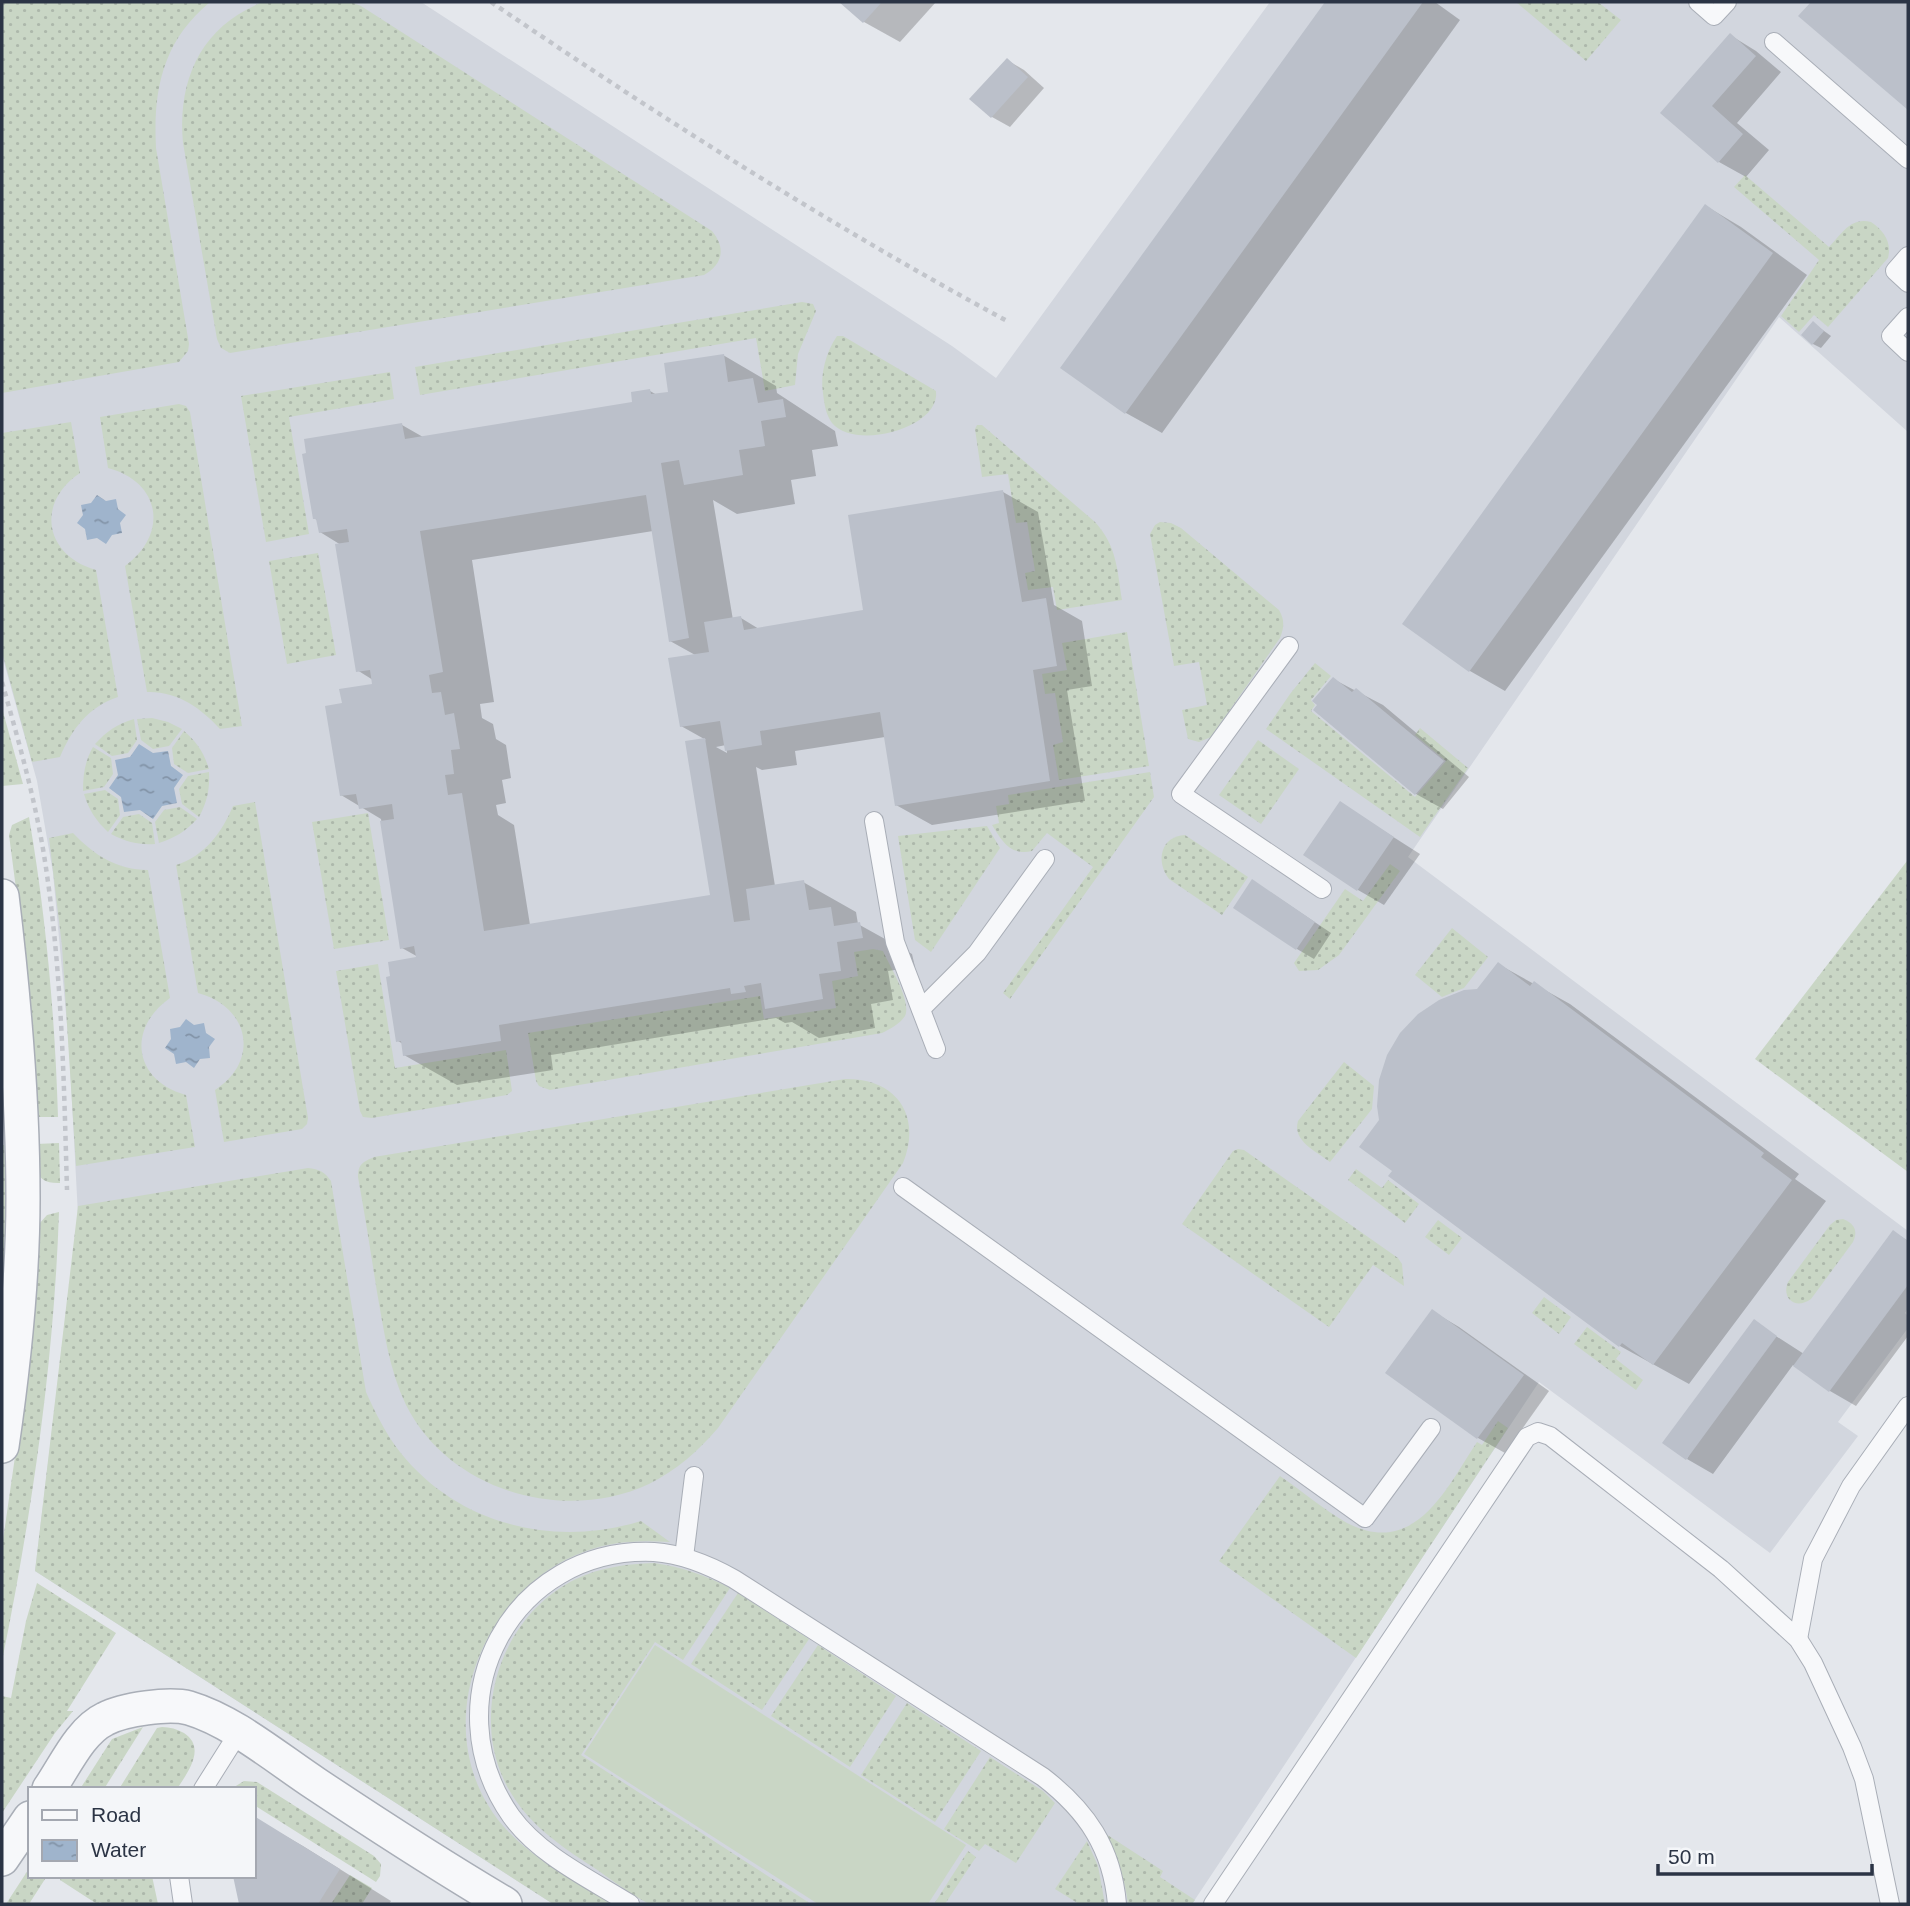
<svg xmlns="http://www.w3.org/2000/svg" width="1910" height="1906" viewBox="0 0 1910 1906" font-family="Helvetica,sans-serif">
  <defs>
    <pattern id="grass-dots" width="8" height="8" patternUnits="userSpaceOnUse" patternTransform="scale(1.75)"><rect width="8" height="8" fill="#c9d6c5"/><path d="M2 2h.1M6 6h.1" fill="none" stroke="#adb8ab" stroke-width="1.8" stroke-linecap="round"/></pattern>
    <pattern id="water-ripples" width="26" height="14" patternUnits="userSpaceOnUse" patternTransform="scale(1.75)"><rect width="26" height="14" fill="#9fb4cc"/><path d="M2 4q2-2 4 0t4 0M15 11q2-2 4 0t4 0" fill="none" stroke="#8293a7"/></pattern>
  </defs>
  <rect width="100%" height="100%" fill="#e4e7ec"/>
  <path fill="#d2d6de" d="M2,2H421L952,346L996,378L1270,2H1908V432L1779,317L1408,857L1908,1231V1308L1905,1313L1908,1316V1328L1838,1422L1858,1436L1770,1553L1539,1382L1192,1904H553L35,1571L78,1215L69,1046L53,873L37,781L2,655Z"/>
  <g fill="url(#grass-dots)">
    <path d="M2,2H210C163,41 153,89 156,148L189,344L188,351L179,362L2,393Z"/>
    <path d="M263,2H351L361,6L712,231C726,248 723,264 704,275L230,353L221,348L217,339L183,143C177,80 201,26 263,2Z"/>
    <path d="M1516,2H1598L1621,20L1586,61Z"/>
    <path d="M1745,175L1829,247C1842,234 1850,217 1871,222C1884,231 1892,242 1888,258L1828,327L1814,315L1799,332L1781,316L1819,260L1734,187Z"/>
    <path d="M802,302L813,304L816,311L798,354L795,385L765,391L756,338L420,395L415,367Z"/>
    <path d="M837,336H843L936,391C941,428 855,451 832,423C826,415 824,403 823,393C820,374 826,352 837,336Z"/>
    <path d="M390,372L394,399L289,417L309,534L266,542L241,396Z"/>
    <path d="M179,404L186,406L190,412L242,726L220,729C201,708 177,691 147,692L125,566C169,534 161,482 108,468L100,417Z"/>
    <path d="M71,422L80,473C35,503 45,556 96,570L118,697C88,707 72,729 60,757L32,762L2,652V433Z"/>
    <path d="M977,425H982L1095,522C1117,546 1117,569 1122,600L1057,610L1053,587L1028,590L1025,573L1035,571L1027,522L1016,523L1008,474L982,477L975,429Z"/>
    <path d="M1160,522L1171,523L1181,528L1279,610C1285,620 1284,628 1280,638L1211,737L1199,742L1188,739L1182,710L1207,705L1199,662L1174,666L1150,534L1155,525Z"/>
    <path d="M318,553L336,655L287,664L269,561Z"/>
    <path d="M1127,632L1149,766L1059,780L1053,745L1063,742L1055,693L1045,694L1042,674L1067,670L1062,643Z"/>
    <path d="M1315,663L1331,676L1311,700L1315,705L1311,711L1415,797L1446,761L1415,735L1420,728L1468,768L1420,837L1266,729L1290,694Z"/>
    <path d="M2,708L23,784L2,786Z"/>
    <path d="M152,718L168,722L182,729L169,746L153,749L141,740L137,719Z"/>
    <path d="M134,719L137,740L128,753L112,756L95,744C107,731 117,724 134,719Z"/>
    <path d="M184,731C197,742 204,753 209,769L188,773L174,764L172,748Z"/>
    <path d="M1258,740L1299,769L1261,824L1219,795Z"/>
    <path d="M93,747L111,758L113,774L104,787L83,791C83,774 85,761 93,747Z"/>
    <path d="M209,772C210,789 207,802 199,817L182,804L179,789L188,776Z"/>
    <path d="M1150,772L1154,797L1010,999L1003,993L1093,867L1047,833L1032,851C1010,856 1002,841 992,825L999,823L996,806L1009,804L1008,795Z"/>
    <path d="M105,790L118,799L120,815L108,832C96,821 89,810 84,794Z"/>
    <path d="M255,802L308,1118L307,1124L302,1129L224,1142L215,1090C260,1061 250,1007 198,993L176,865C205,856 222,832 233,806Z"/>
    <path d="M180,807L197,819C186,831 175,838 159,843L155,822L164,810Z"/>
    <path d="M368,813L389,940L334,949L312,822Z"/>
    <path d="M139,814L152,823L155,844C138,845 126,842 111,834L123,817Z"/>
    <path d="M29,817C46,916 55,1016 58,1117H35L24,950L9,835L12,825Z"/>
    <path d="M987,826L1000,848L931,952L915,940L898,836Z"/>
    <path d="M73,833C94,855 117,870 148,870L170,998C126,1029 134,1081 186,1095L195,1147L76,1166L62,946L49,838Z"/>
    <path d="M1185,835L1248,877L1222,915L1169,879C1155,861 1161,836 1185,835Z"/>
    <path d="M1907,861L1908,862V1172L1755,1059Z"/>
    <path d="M1390,864L1400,871L1339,955L1318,970L1299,971L1294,963L1345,889L1363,901Z"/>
    <path d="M1452,928L1488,957L1464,988L1442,997L1415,975Z"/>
    <path d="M873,949L883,951C889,965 912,1001 905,1016C900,1024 890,1029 882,1033L550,1090L539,1086L536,1081L528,1033L760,996L764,1019L836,1008L832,981L858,976L854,952Z"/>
    <path d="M378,964L395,1068L506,1050L512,1091L507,1095L372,1118L363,1117L360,1111L336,971Z"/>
    <path d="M1344,1062L1374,1086L1372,1109L1330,1162C1316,1151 1292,1141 1298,1121Z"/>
    <path d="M845,1079C897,1078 922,1116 903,1163L718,1428C698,1451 677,1470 649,1484C564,1524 449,1491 406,1405C389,1369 384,1331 377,1292C371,1254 365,1215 358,1177C358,1164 363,1162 374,1157Z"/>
    <path d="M59,1143L60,1183C32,1184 37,1166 36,1144Z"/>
    <path d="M2,1145H5L6,1220L2,1297Z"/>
    <path d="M1238,1149L1244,1150L1398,1258L1402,1264L1404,1286L1373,1265L1329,1327L1182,1224L1233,1151Z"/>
    <path d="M308,1168C319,1169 325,1172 331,1181L366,1392C376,1414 386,1434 400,1452C458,1525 554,1548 641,1521L670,1542C637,1540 607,1541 576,1555C484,1594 434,1716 488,1805C515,1851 568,1876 611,1904H553L35,1571L78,1206Z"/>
    <path d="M1356,1169L1382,1188L1388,1180L1419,1204L1405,1223L1348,1180Z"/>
    <path d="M59,1212C54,1362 32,1513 2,1661V1547L19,1429L39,1224L47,1215Z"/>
    <path d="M1843,1219C1855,1224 1858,1231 1853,1242L1811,1299C1796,1310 1781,1299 1788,1282L1830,1225L1836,1220Z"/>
    <path d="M1438,1220L1462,1238L1449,1255L1425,1237Z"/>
    <path d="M1544,1297L1571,1317L1559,1334L1532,1313Z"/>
    <path d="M1587,1327L1621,1352L1616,1359L1643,1380L1636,1390L1574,1344Z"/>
    <path d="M1498,1421L1508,1428L1356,1658L1219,1561L1280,1476C1302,1491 1324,1510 1347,1523C1415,1558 1446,1489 1477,1442L1482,1445Z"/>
    <path d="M654,1563C682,1567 705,1575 730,1588L683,1660L655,1642L581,1755L811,1904C772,1904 733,1904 694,1904C681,1904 664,1906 651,1904C641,1902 605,1875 593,1867C559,1845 528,1824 508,1788C468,1715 501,1615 576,1579C601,1567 627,1564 654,1563Z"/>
    <path d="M37,1583L116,1633L67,1711H73L55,1733L2,1813V1696L11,1698L26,1621Z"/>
    <path d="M738,1593L809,1639L762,1710L691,1664Z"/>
    <path d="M818,1645L896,1696L850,1767L771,1716Z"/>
    <path d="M907,1703L981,1751L935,1822L861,1775Z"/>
    <path d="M143,1727L104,1789H80L112,1739Z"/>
    <path d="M162,1727C170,1727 177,1729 184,1733C207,1748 187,1773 177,1789H119L157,1728Z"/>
    <path d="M990,1757L1043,1791L1055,1803L1016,1863L985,1844L979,1851L944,1829Z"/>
    <path d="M244,1781L257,1782L374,1856L381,1864L380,1876L376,1882L254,1805V1789H231Z"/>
    <path d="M1106,1834L1163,1871L1160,1877L1195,1900L1192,1904H1128C1125,1879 1117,1857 1106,1834Z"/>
    <path d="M1087,1841L1098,1866L1105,1904H1079L1055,1889Z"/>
    <path d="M968,1851L976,1857L945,1904H934Z"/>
    <path d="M30,1867V1876H47L29,1904H6Z"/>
    <path d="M350,1875L372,1888L362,1904H331Z"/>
    <path d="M62,1876H152L158,1904H104L100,1902L97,1904L60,1880Z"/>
  </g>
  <path fill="#c9d6c5" d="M655,1645L966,1845L928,1904H818L584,1754Z"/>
  <g fill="url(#water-ripples)">
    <path d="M97,495L106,501L116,499L118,509L126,515L120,523L122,533L112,535L106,544L97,538L87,540L85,529L77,523L83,515L81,505L91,503Z"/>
    <path d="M139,744L153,753L168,751L171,766L183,775L174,788L177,803L162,806L153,819L140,810L124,812L121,797L109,788L118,775L115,760L130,757Z"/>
    <path d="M186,1019L194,1025L204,1023L206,1033L215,1039L209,1047L210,1058L200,1059L194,1068L186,1062L176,1064L174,1054L165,1048L171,1039L170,1029L180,1027Z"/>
  </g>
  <g fill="#0003" fill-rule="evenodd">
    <path d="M842,2H936L900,42L864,22Z"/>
    <path d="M1327,2H1435L1460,20L1162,433L1126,413L1063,367Z"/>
    <path d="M1813,2H1908V108L1801,16Z"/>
    <path d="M1730,35L1756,51L1781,72L1737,123L1769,150L1746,177L1719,162L1662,113Z"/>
    <path d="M1007,60L1024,70L1044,88L1010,127L992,117L972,99Z"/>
    <path d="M1706,206L1741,227L1807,275L1505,691L1470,671L1404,624Z"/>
    <path d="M1813,323L1831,336L1821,348L1813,344Z"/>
    <path d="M723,355L776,386L777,393L835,431L838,446L812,450L816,476L791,480L795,504L737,514L713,500L733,620L741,618L759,629L865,612L1003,492L1038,512L1054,605L1082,621L1092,686L1067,690L1085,801L932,825L896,805L885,737L795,751L797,765L762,770L756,767L775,886L803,882L856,912L858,924L912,954L915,967L888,971L893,1000L871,1004L875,1028L819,1038L792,1022L785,1023L776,1018L551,1055L553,1070L457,1085L404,1055L403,1044L398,1041L420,958L402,948L381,819L341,795L344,704L374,685L373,680L357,670L341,545L320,532L318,521L314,518L402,425L423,437L634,403L650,391L657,395L670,393ZM653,531L670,641L697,656L681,726L706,740L687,743L712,896L530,925L514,825L498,815L496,805L506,803L502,780L511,778L506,745L496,739L493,724L482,718L480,704L494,702L472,560ZM726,745L727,753L716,747Z"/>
    <path d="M1333,679L1383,705L1469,777L1443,809L1416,794L1315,710Z"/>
    <path d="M1340,803L1420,854L1384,905L1358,890Z"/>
    <path d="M1270,892L1331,933L1314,959L1297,949Z"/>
    <path d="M1498,964L1570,1004L1799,1174L1795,1179L1826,1201L1689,1384L1620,1346L1478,990Z"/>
    <path d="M1894,1232L1908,1241V1336L1856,1406L1830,1391L1793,1365L1713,1474L1687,1459L1754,1322L1804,1354Z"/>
    <path d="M1432,1311L1459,1327L1549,1391L1505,1453L1478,1438L1388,1372Z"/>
    <path d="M254,1818L303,1846L391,1901L389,1904H241L235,1876H254Z"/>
  </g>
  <g fill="#bbc0ca">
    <path d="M839,2H882L863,23Z"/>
    <path d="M1325,2H1423L1125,414L1060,368Z"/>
    <path d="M1811,2H1908V110L1798,16Z"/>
    <path d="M1730,33L1756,56L1712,106L1743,134L1718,163L1660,113Z"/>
    <path d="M1007,58L1028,77L991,118L969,99Z"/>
    <path d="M1705,204L1773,253L1469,672L1402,624Z"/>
    <path d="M1813,321L1824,331L1812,345L1801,335Z"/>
    <path d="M724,354L728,382L753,378L758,403L783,399L786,417L761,421L765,446L739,450L743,475L684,485L679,460L661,463L689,638L669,642L646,495L420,531L443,672L429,675L432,693L441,692L445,715L454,713L460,749L451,750L454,774L445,775L448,795L462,793L484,931L710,895L685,741L705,738L734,922L750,920L746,889L804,880L809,910L831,907L834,926L860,922L863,938L837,942L841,971L819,974L823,999L765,1009L761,983L744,986L746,992L731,994L730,988L499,1025L501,1041L403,1056L401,1041L396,1042L386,977L390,976L388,962L416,957L414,946L400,949L380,821L394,819L392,804L359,809L356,794L340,796L325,706L342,703L339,689L372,684L370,670L356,672L335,544L349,542L347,529L319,533L316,519H313L302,454L306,453L304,439L402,423L405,439L632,402L631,392L650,389L651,394L668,392L664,363Z"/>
    <path d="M1003,490L1022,602L1046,598L1057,666L1033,670L1050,781L895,806L880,712L760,731L762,745L725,751L720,721L680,727L668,658L709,652L704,622L741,616L744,630L863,610L848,515Z"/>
    <path d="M1333,677L1352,692L1356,688L1444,761L1415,795L1313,710L1317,705L1312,701Z"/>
    <path d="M1340,801L1394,837L1357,891L1303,855Z"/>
    <path d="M1252,879L1315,922L1296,950L1233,908Z"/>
    <path d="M1498,962L1530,986L1534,981L1764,1153L1761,1157L1792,1180L1653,1365L1622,1343L1619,1347L1388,1176L1392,1171L1359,1147L1379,1120L1377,1106L1379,1080L1387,1055L1400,1033L1418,1014L1439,1000L1464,990L1477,989Z"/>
    <path d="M1893,1230L1908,1241V1285L1829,1392L1793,1366Z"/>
    <path d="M1432,1309L1524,1375L1477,1439L1385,1373Z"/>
    <path d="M1754,1319L1777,1336L1686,1460L1662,1443Z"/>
    <path d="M254,1816L340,1869L318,1904H239L233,1876H254Z"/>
  </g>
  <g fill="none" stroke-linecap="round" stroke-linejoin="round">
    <defs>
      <g id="service">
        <path d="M1698,2L1714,16L1727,2"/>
        <path d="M1774,42L1908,159"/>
        <path d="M1908,256L1895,271L1908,283"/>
        <path d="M1908,317L1891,336L1908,352"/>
        <path d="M1289,646L1181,794L1322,889"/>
        <path d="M874,821L895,942L936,1049"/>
        <path d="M921,1009L977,953L1045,859"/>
        <path d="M903,1187L1365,1518L1431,1428"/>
        <path d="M684,1557L694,1476"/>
        <path d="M1798,1639L1813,1559L1851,1486L1908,1406"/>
        <path d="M203,1789L239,1732"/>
        <path d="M179,1876L183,1904"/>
        <path d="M630,1904C590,1879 539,1855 511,1816C430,1700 512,1546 654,1552C683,1554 709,1565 734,1579L1043,1777C1087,1811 1112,1848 1117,1904"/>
        <path d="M1213,1904L1527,1437L1538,1432L1550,1436L1721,1569L1798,1639L1813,1663L1852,1747L1864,1779L1890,1904"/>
      </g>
      <g id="minor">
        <path d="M2,896C14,996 23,1097 23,1198C23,1281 14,1364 2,1446"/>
        <path d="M49,1789C65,1766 80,1731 105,1719C124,1709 169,1703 189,1708C233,1721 278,1759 316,1784C379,1826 441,1866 505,1904"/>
        <path d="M2,1859L30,1818"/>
      </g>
    </defs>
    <use href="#service" stroke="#a9aeb7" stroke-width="20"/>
    <use href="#minor" stroke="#a9aeb7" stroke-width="36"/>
    <g stroke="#c2c5cb" stroke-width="4.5" stroke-dasharray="5 5" stroke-linecap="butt">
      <path d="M491,2C658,116 830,225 1007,321"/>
      <path d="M2,682C20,746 38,809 47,875C62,979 64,1085 67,1190"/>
    </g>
    <use href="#service" stroke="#f7f8fa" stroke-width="18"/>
    <use href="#minor" stroke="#f7f8fa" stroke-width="33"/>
  </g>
  <rect width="1910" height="1906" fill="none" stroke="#2b3445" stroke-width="7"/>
  <rect x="28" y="1787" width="228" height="91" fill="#f4f6f9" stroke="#a4a8b1" stroke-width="2"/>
  <rect x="42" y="1810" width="35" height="10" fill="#f7f8fa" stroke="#a4a8b1" stroke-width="2"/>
  <text x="91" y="1822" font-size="21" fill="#2b3445">Road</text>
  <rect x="42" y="1840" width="35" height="21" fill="url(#water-ripples)" stroke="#a4a8b1" stroke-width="2"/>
  <text x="91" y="1857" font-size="21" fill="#2b3445">Water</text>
  <path d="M1658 1864v10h214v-10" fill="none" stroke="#2b3445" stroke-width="3.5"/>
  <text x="1668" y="1864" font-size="21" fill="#2b3445" stroke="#f4f6f9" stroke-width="5" paint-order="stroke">50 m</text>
</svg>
